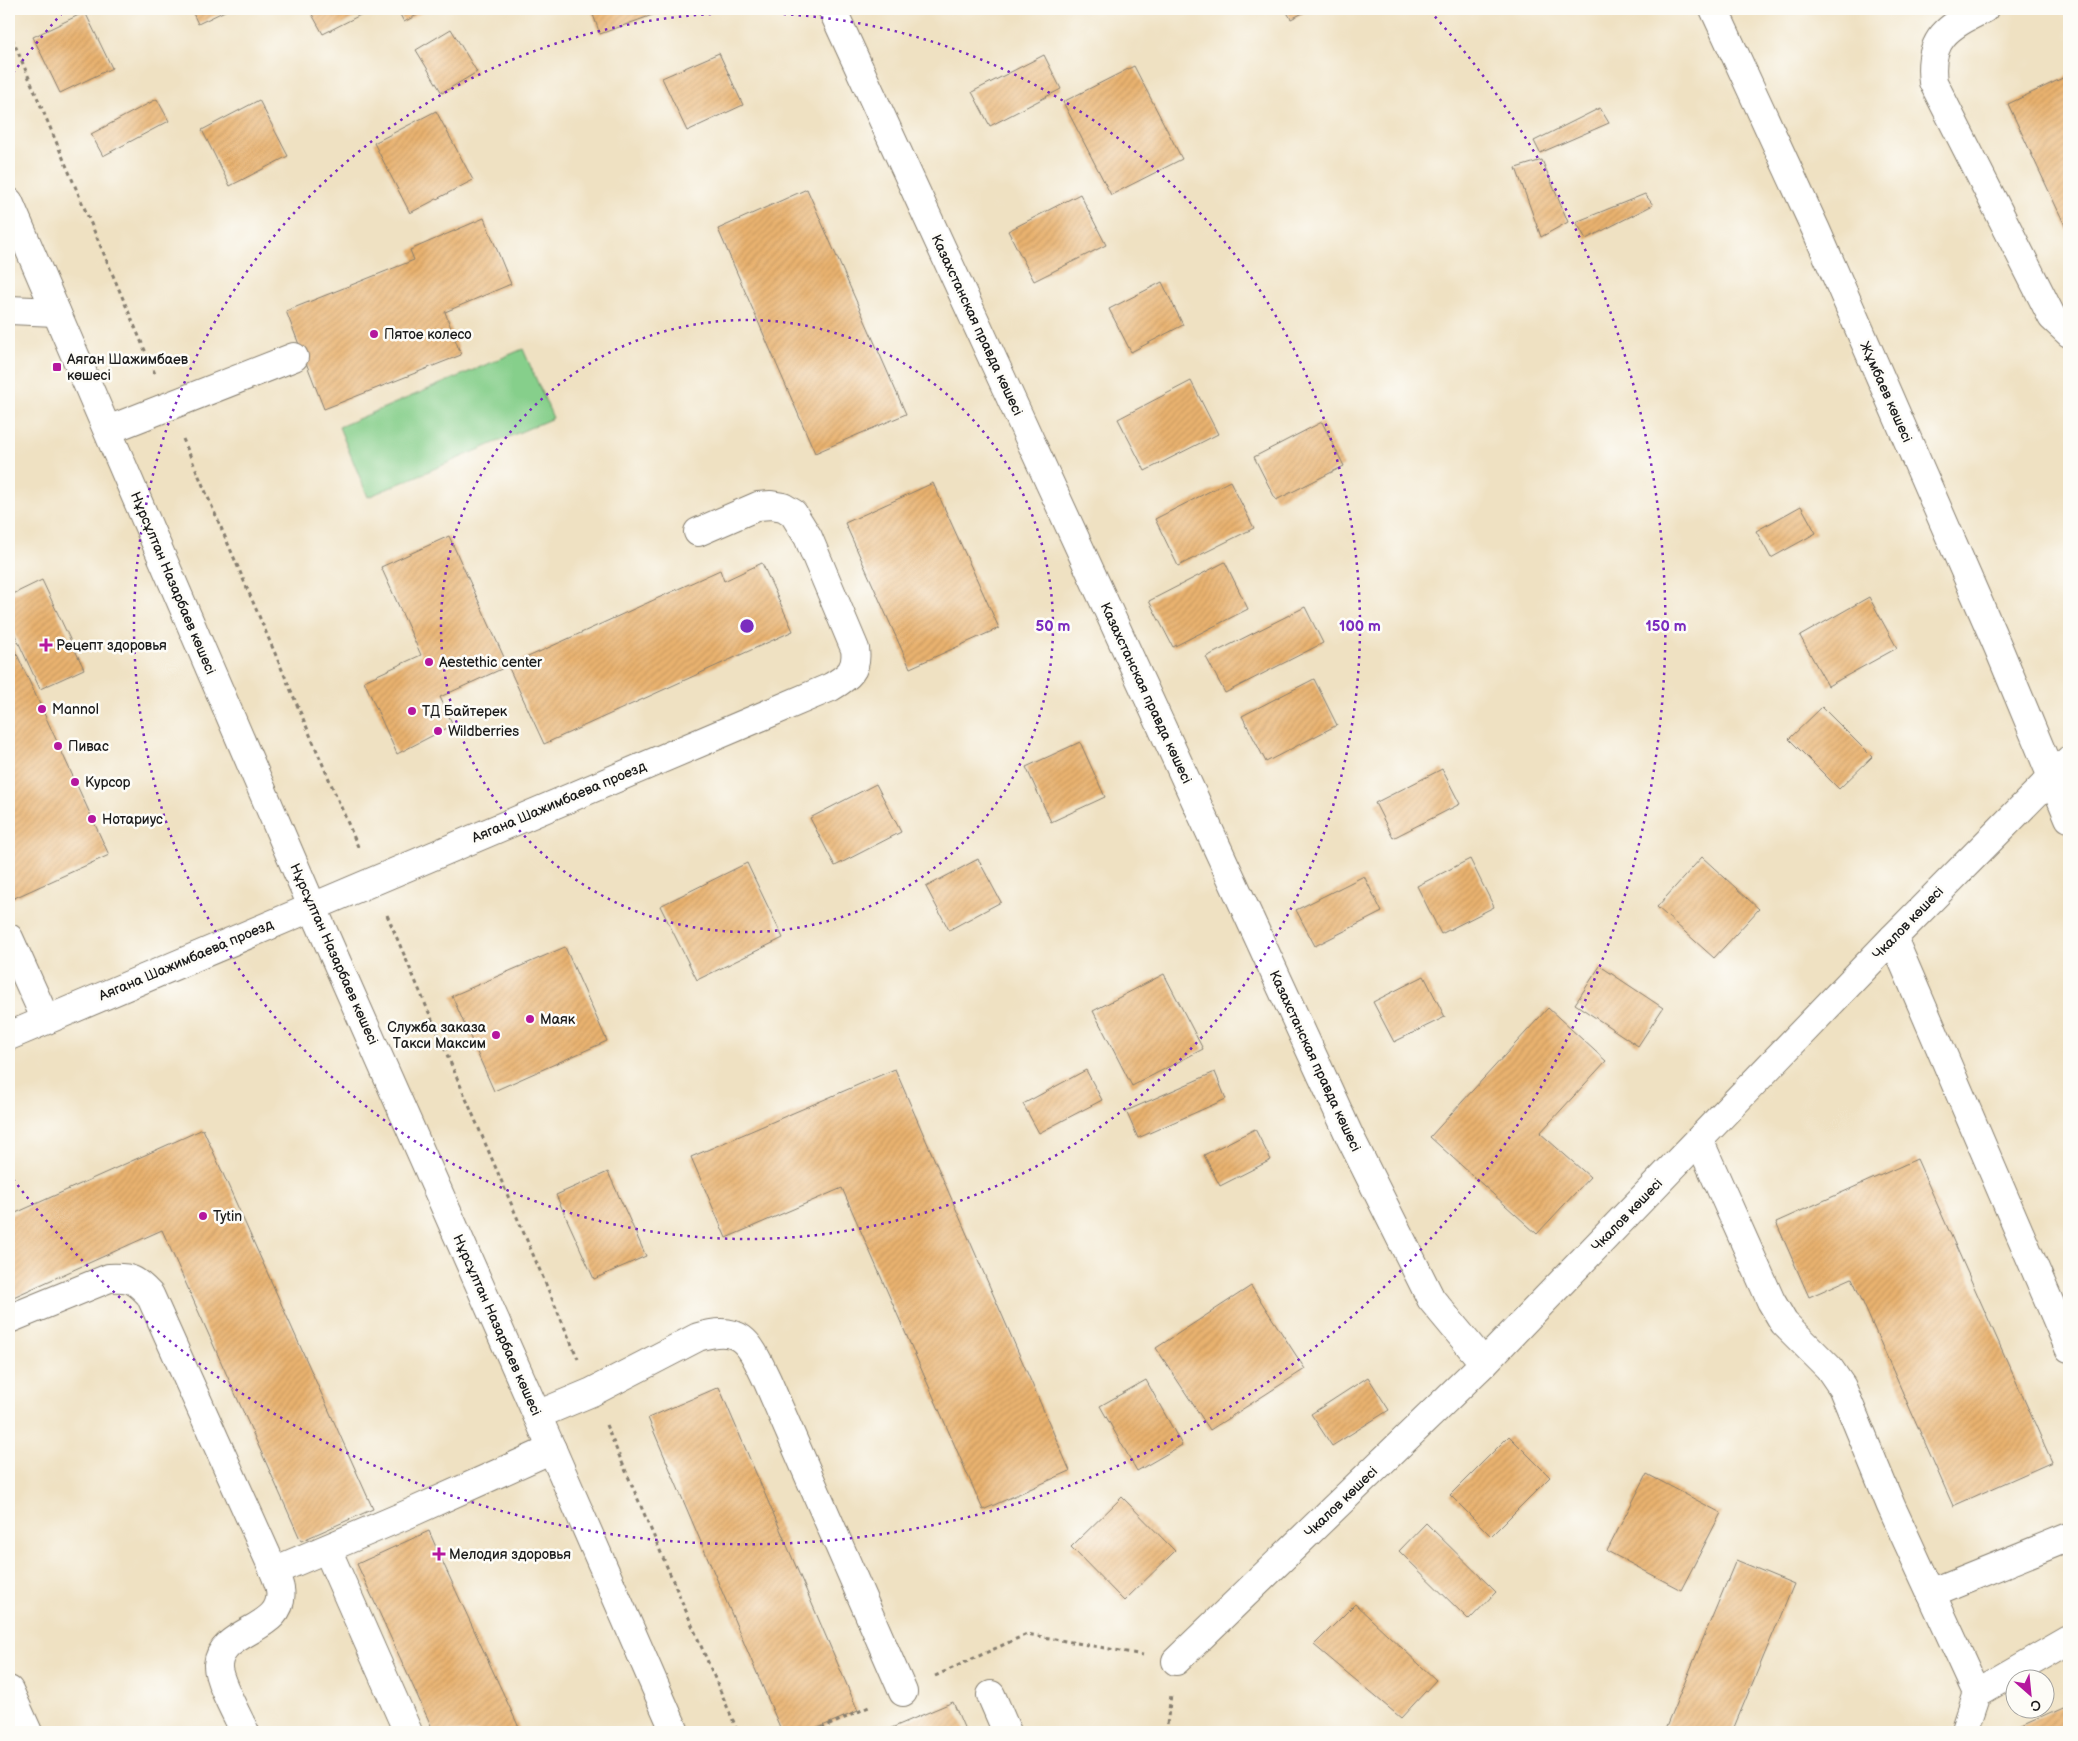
<svg xmlns="http://www.w3.org/2000/svg" width="2078" height="1741" viewBox="0 0 2078 1741" font-family="'Balsamiq Sans',sans-serif">
  <defs>
    <pattern id="building-hatch" width="6" height="6" patternUnits="userSpaceOnUse" patternTransform="scale(1.25)"><rect width="6" height="6" fill="#e9b26f"/><path d="M-1 1l2-2M0 6l6-6M5 7l2-2" fill="none" stroke="#c79860"/></pattern>
  </defs>
  <rect width="100%" height="100%" fill="#fdfcf7"/>
  <filter id="ink" filterUnits="userSpaceOnUse"><feTurbulence type="fractalNoise" baseFrequency=".02" numOctaves="2"/><feDisplacementMap in="SourceGraphic" scale="10" xChannelSelector="R" yChannelSelector="G"/><feConvolveMatrix kernelMatrix="1 2 1 2 8 2 1 2 1" color-interpolation-filters="sRGB"/></filter>
  <filter id="wash" filterUnits="userSpaceOnUse"><feTurbulence type="fractalNoise" baseFrequency=".0096" numOctaves="4" result="noise"/><feDisplacementMap in="SourceGraphic" scale="20" xChannelSelector="R" yChannelSelector="G"/><feGaussianBlur stdDeviation="1.12" result="paint"/><feColorMatrix in="noise" values="0 0 0 0 0 0 0 0 0 0 0 0 0 0 0 0 0 1.4 0 .05"/><feComposite in="paint" operator="in"/></filter>
  <g filter="url(#wash)">
    <rect width="100%" height="100%" fill="#efe1c2"/>
    <path fill="#86cf8b" stroke="#517654" d="M523,349L553,418L368,497L339,427Z"/>
    <g id="blocks">
      <g fill="url(#building-hatch)">
        <path d="M191,9H229L198,24Z"/>
        <path d="M309,9H372L323,34Z"/>
        <path d="M397,9H428L404,22Z"/>
        <path d="M591,9H657L658,13L600,34Z"/>
        <path d="M1285,9H1311L1291,19Z"/>
        <path d="M85,12L112,68L60,93L33,37Z"/>
        <path d="M451,29L477,72L442,93L416,50Z"/>
        <path d="M719,53L743,105L687,131L662,78Z"/>
        <path d="M1044,55L1061,89L990,126L972,92Z"/>
        <path d="M1134,66L1182,159L1111,195L1063,102Z"/>
        <path d="M2069,75V234L2008,104Z"/>
        <path d="M157,99L169,121L103,156L91,134Z"/>
        <path d="M259,100L288,156L230,186L202,130Z"/>
        <path d="M1600,108L1609,123L1540,153L1534,141Z"/>
        <path d="M436,111L473,180L410,213L374,143Z"/>
        <path d="M1542,160L1568,222L1541,237L1516,168Z"/>
        <path d="M807,189L906,414L815,453L718,229Z"/>
        <path d="M1080,194L1106,245L1034,281L1008,231Z"/>
        <path d="M1645,194L1653,205L1586,239L1576,222Z"/>
        <path d="M484,218L511,284L445,312L461,355L324,409L286,311L414,260L410,250Z"/>
        <path d="M1162,282L1183,325L1131,352L1109,309Z"/>
        <path d="M1191,381L1218,434L1145,471L1118,419Z"/>
        <path d="M1322,422L1344,466L1276,500L1254,457Z"/>
        <path d="M1230,481L1254,528L1178,566L1155,519Z"/>
        <path d="M933,483L999,628L910,668L845,523Z"/>
        <path d="M1801,506L1816,533L1771,558L1756,531Z"/>
        <path d="M449,536L508,666L440,697L453,725L397,754L364,681L421,655L381,567Z"/>
        <path d="M1225,562L1248,609L1173,647L1149,601Z"/>
        <path d="M762,563L793,631L544,744L508,666L720,570L724,581Z"/>
        <path d="M42,580L84,669L40,689L9,622V596Z"/>
        <path d="M1869,597L1897,648L1828,686L1800,636Z"/>
        <path d="M1305,607L1323,643L1225,693L1206,657Z"/>
        <path d="M9,637L109,855L10,900L9,897Z"/>
        <path d="M1314,679L1337,725L1266,762L1242,716Z"/>
        <path d="M1822,707L1872,757L1839,789L1789,739Z"/>
        <path d="M1080,742L1105,797L1051,822L1026,767Z"/>
        <path d="M1442,769L1460,804L1393,838L1375,803Z"/>
        <path d="M876,784L901,832L835,866L810,818Z"/>
        <path d="M1702,857L1759,909L1714,958L1657,907Z"/>
        <path d="M978,859L1001,902L949,930L926,887Z"/>
        <path d="M1470,859L1494,907L1441,934L1417,886Z"/>
        <path d="M747,863L783,938L697,980L660,906Z"/>
        <path d="M1364,876L1382,912L1315,946L1296,910Z"/>
        <path d="M565,947L607,1041L494,1091L452,996Z"/>
        <path d="M1600,966L1663,1008L1638,1046L1575,1004Z"/>
        <path d="M1164,974L1203,1049L1132,1086L1093,1011Z"/>
        <path d="M1424,976L1445,1017L1394,1042L1373,1002Z"/>
        <path d="M1548,1008L1606,1061L1540,1133L1590,1177L1537,1234L1430,1137Z"/>
        <path d="M895,1069L1070,1471L983,1510L842,1188L726,1238L691,1157Z"/>
        <path d="M1086,1070L1102,1100L1039,1133L1023,1104Z"/>
        <path d="M1215,1072L1226,1099L1138,1138L1126,1111Z"/>
        <path d="M203,1129L373,1509L301,1541L162,1230L9,1299V1216Z"/>
        <path d="M1255,1129L1271,1160L1220,1186L1204,1155Z"/>
        <path d="M1917,1159L2052,1462L1953,1506L1852,1278L1809,1297L1776,1222Z"/>
        <path d="M608,1172L646,1256L594,1279L556,1195Z"/>
        <path d="M1251,1286L1305,1369L1210,1430L1156,1348Z"/>
        <path d="M1368,1377L1389,1410L1332,1446L1311,1414Z"/>
        <path d="M1146,1380L1182,1445L1137,1471L1100,1406Z"/>
        <path d="M719,1387L858,1711L808,1732H782L648,1418Z"/>
        <path d="M1509,1436L1550,1477L1491,1536L1450,1495Z"/>
        <path d="M1647,1474L1721,1513L1681,1590L1607,1551Z"/>
        <path d="M1122,1497L1175,1551L1124,1601L1071,1547Z"/>
        <path d="M1426,1523L1496,1592L1469,1620L1399,1551Z"/>
        <path d="M429,1531L439,1554L521,1732H434L357,1564Z"/>
        <path d="M1736,1560L1794,1584L1732,1732H1664Z"/>
        <path d="M1355,1604L1436,1680L1401,1718L1314,1645Z"/>
        <path d="M953,1702L966,1732H882Z"/>
        <path d="M2069,1704V1732H2007Z"/>
      </g>
    </g>
  </g>
  <g filter="url(#ink)">
    <use href="#blocks" fill-opacity="0" stroke="#867e6f" stroke-width="1"/>
    <g fill="none" stroke-linecap="round" stroke-linejoin="round">
      <defs>
        <g id="minor">
          <path d="M832,9L1350,1137L1431,1299L1484,1363"/>
          <path d="M1984,9C1949,26 1927,38 1933,82L2052,317L2069,333"/>
          <path d="M9,310L56,312"/>
          <path d="M108,430L294,357"/>
          <path d="M9,938L46,1020"/>
          <path d="M1893,938L2069,1348"/>
          <path d="M9,1036L831,687C848,677 858,670 855,649L808,537L793,513L783,507L771,505L758,506L698,532"/>
          <path d="M1699,1140L1771,1301L1784,1323L1829,1368L1842,1387L1891,1506L1977,1693"/>
          <path d="M9,1319L109,1278C131,1277 135,1279 150,1295L274,1571C276,1577 279,1583 280,1589C287,1631 221,1628 218,1665C217,1679 238,1717 245,1732"/>
          <path d="M537,1415L592,1392L698,1337C743,1323 750,1345 767,1380L903,1692"/>
          <path d="M327,1549L408,1732"/>
          <path d="M274,1571L408,1514L552,1449"/>
          <path d="M1931,1593L2069,1537"/>
          <path d="M1176,1661L1484,1363L1893,938L2069,760"/>
          <path d="M9,1690L28,1732"/>
          <path d="M991,1695L1007,1732"/>
          <path d="M1964,1732L1977,1693L2069,1640"/>
        </g>
        <g id="major">
          <path d="M1714,9L1816,230L1998,647L2069,818"/>
          <path d="M9,202L312,906L537,1415L675,1732"/>
        </g>
      </defs>
      <use href="#minor" stroke="#867e6f" stroke-width="30"/>
      <use href="#major" stroke="#867e6f" stroke-width="30"/>
      <g stroke="#867e6f" stroke-width="3" stroke-dasharray="4 4" stroke-linecap="butt">
        <path d="M9,31L155,374"/>
        <path d="M183,439L359,849"/>
        <path d="M387,915L578,1359"/>
        <path d="M606,1425L738,1732"/>
        <path d="M935,1676L1027,1634L1143,1655"/>
        <path d="M814,1732L871,1706"/>
        <path d="M1166,1732L1171,1695"/>
      </g>
      <use href="#minor" stroke="#fff" stroke-width="28"/>
      <use href="#major" stroke="#fff" stroke-width="28"/>
    </g>
  </g>
  <g fill="none" stroke="#7b2cbf" stroke-width="2.5" stroke-dasharray="2.5 5">
    <circle cx="747" cy="626" r="306"/>
    <circle cx="747" cy="626" r="613"/>
    <path d="M13 73A919 919 0 0 1 64 11M1430 11A919 919 0 1 1 13 1179"/>
  </g>
  <g fill="#b5179e" stroke="#fdfcf7" stroke-width="2">
    <circle cx="374" cy="334" r="5"/>
    <rect x="52" y="362" width="10" height="10" rx="2.5"/>
    <path d="M43.5 637.5h5v5h5v5h-5v5h-5v-5h-5v-5h5z"/>
    <circle cx="429" cy="662" r="5"/>
    <circle cx="42" cy="709" r="5"/>
    <circle cx="412" cy="711" r="5"/>
    <circle cx="438" cy="731" r="5"/>
    <circle cx="58" cy="746" r="5"/>
    <circle cx="75" cy="782" r="5"/>
    <circle cx="92" cy="819" r="5"/>
    <circle cx="530" cy="1019" r="5"/>
    <circle cx="496" cy="1035" r="5"/>
    <circle cx="203" cy="1216" r="5"/>
    <path d="M436.5 1546.5h5v5h5v5h-5v5h-5v-5h-5v-5h5z"/>
  </g>
  <g text-anchor="middle" dominant-baseline="central" stroke-width="5" stroke-linejoin="round" paint-order="stroke">
    <g font-size="14" fill="#1c1c1c" stroke="#fdfcf7">
      <text transform="translate(977 325) rotate(65)">Казахстанская правда көшесі</text>
      <text transform="translate(1886 392) rotate(66)">Жұмбаев көшесі</text>
      <text transform="translate(173 583) rotate(67)">Нұрсұлтан Назарбаев көшесі</text>
      <text transform="translate(1146 693) rotate(65)">Казахстанская правда көшесі</text>
      <text transform="translate(559 802) rotate(-23)">Аягана Шажимбаева проезд</text>
      <text transform="translate(1908 923) rotate(-46)">Чкалов көшесі</text>
      <text transform="translate(334 954) rotate(66)">Нұрсұлтан Назарбаев көшесі</text>
      <text transform="translate(186 960) rotate(-23)">Аягана Шажимбаева проезд</text>
      <text transform="translate(1315 1061) rotate(65)">Казахстанская правда көшесі</text>
      <text transform="translate(1627 1215) rotate(-46)">Чкалов көшесі</text>
      <text transform="translate(497 1325) rotate(66)">Нұрсұлтан Назарбаев көшесі</text>
      <text transform="translate(1341 1502) rotate(-44)">Чкалов көшесі</text>
    </g>
    <g font-size="14" fill="#1c1c1c" stroke="#fdfcf7" text-anchor="start">
      <text x="384" y="334">Пятое колесо</text>
      <text x="67" y="359">Аяган Шажимбаев<tspan x="67" dy="16">көшесі</tspan></text>
      <text x="56" y="645">Рецепт здоровья</text>
      <text x="439" y="662">Aestethic center</text>
      <text x="52" y="709">Mannol</text>
      <text x="422" y="711">ТД Байтерек</text>
      <text x="448" y="731">Wildberries</text>
      <text x="68" y="746">Пивас</text>
      <text x="85" y="782">Курсор</text>
      <text x="102" y="819">Нотариус</text>
      <text x="540" y="1019">Маяк</text>
      <text x="486" y="1027" text-anchor="end">Служба заказа<tspan x="486" dy="16">Такси Максим</tspan></text>
      <text x="213" y="1216">Tytin</text>
      <text x="449" y="1554">Мелодия здоровья</text>
    </g>
  </g>
  <circle cx="747" cy="626" r="8" fill="#7b2cbf" stroke="#fdfcf7" stroke-width="2.5"/>
  <g font-size="15" text-anchor="middle" font-weight="bold" fill="#7b2cbf" stroke="#fdfcf7" stroke-width="5" stroke-linejoin="round" paint-order="stroke">
    <text x="1053" y="631">50 m</text>
    <text x="1360" y="631">100 m</text>
    <text x="1666" y="631">150 m</text>
  </g>
  <rect width="2078" height="1741" fill="none" stroke="#fdfcf7" stroke-width="30"/>
  <g transform="translate(2030 1694) rotate(153)"><circle r="24" fill="#fdfcf7" stroke="#a3a29f"/>
  <path d="M0-4L9 19L0 12L-9 19Z" fill="#b5179e"/>
  <text y="-8" font-size="14" font-weight="bold" text-anchor="middle" fill="#1c1c1c">С</text>
  </g>
</svg>
